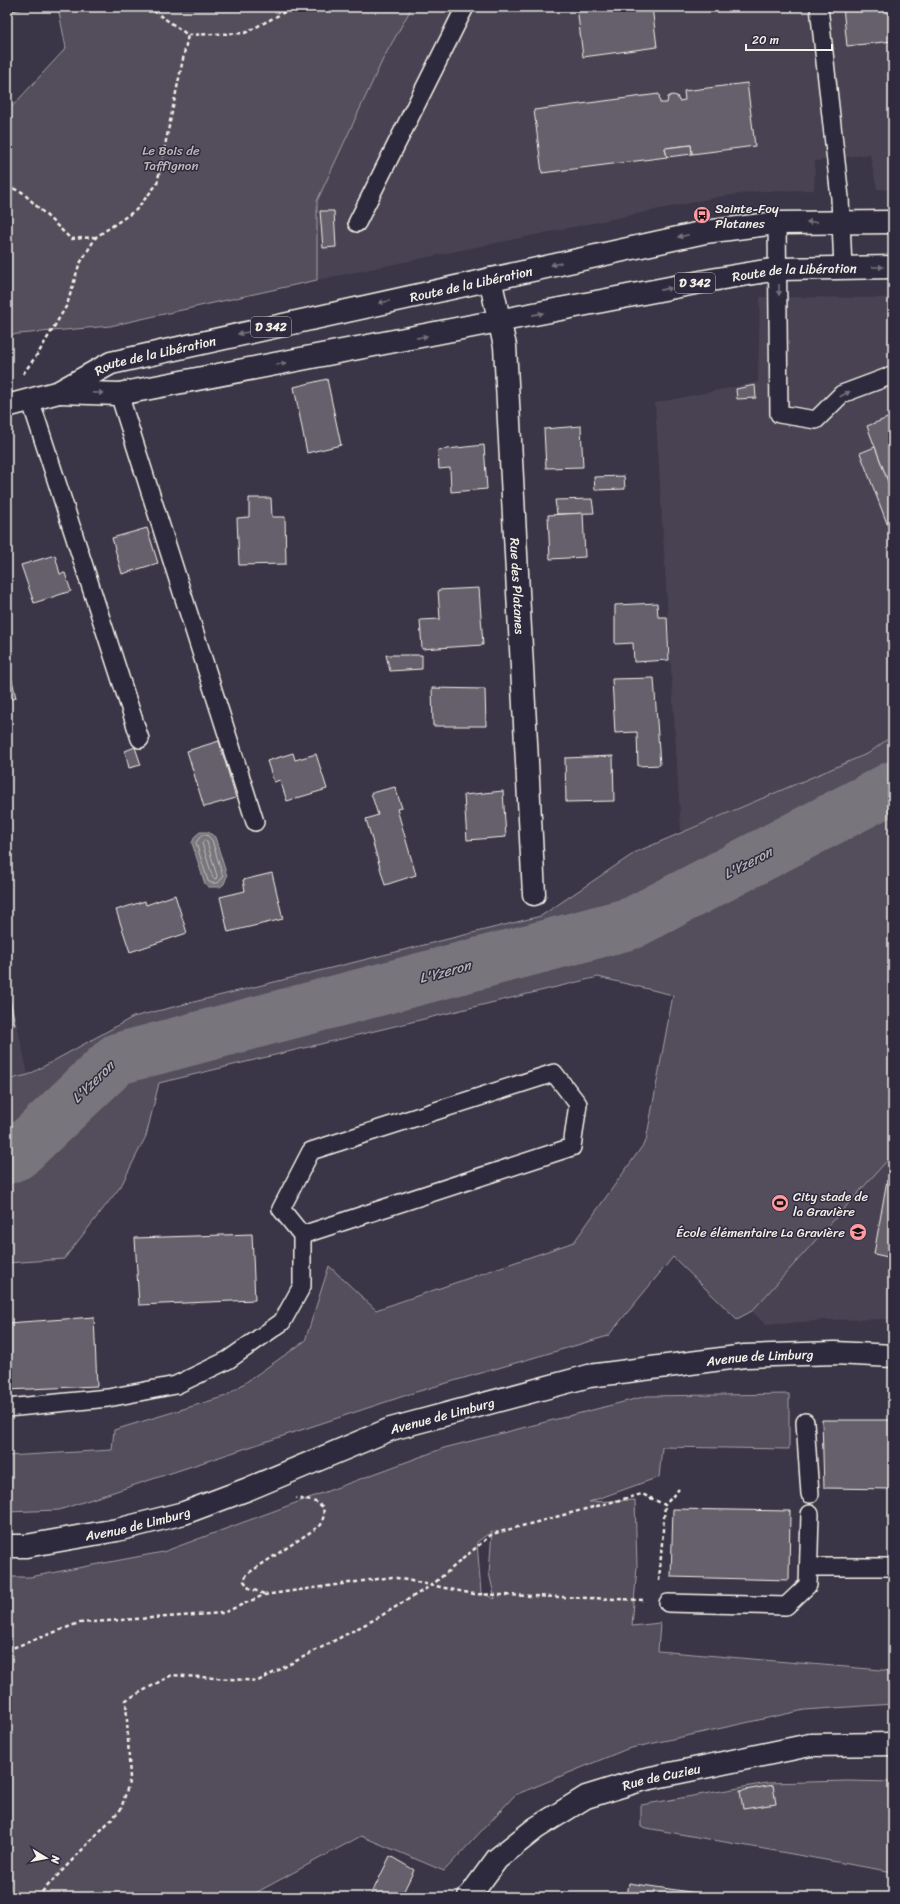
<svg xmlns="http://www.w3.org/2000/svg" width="900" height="1904" viewBox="0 0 900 1904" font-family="Sriracha,sans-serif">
  <rect width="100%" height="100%" fill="#3b3647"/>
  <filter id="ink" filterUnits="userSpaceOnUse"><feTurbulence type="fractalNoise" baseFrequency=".025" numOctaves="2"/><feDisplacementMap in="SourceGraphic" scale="8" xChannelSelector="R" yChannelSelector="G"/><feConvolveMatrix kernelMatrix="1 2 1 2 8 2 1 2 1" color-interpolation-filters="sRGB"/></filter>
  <g filter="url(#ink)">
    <g fill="#484352">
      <path d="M412,7H893V190L877,189L870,154L815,161L814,190L760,191L718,197L317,280V201L383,59Z"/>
      <path d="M760,297L893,298V735L869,753L681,832L655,403L758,382Z"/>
      <path d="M7,978L28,1075L7,1080Z"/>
      <path d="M893,1154V1319L825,1320L766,1325L752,1311Z"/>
    </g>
    <g fill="#534e5c" stroke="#a4a0a2" fill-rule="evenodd">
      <path d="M58,7H412L383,59L317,201V280L110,326L7,335V112L66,48Z"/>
      <path d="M893,735V1154L752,1311L737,1319L673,1257L608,1336L416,1392L59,1510L7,1512V1456L112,1450L114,1430L226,1396L305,1341L329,1266L376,1310L574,1242L646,1141L673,995L598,977L159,1083L146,1136L121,1186L64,1259L7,1263V1140L10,1139L7,1126V1080L28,1075L133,1017L541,916L636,852L869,753Z"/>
      <path d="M789,1394V1449L662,1447L659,1477L589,1502L635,1500L637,1567L632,1626L660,1623L658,1651L893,1671V1704L804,1710L627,1749L515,1795L444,1871L361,1836L248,1897H7V1577H30L163,1552L444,1448L647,1396ZM492,1531L489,1573L495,1599L481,1593L477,1542Z"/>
      <path d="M848,1781L893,1782V1872L641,1827V1805L767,1783Z"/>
    </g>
    <path fill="#78747b" stroke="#aaa6a7" d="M200,832H208L215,837L227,876L224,884L220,887H209L205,884L192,843L195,836Z"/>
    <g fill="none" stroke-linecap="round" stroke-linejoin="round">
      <g stroke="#c2bfbc" stroke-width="1">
        <path d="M202,835H207L212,840L223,877L218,883H211L208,881L196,843Z"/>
        <path d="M205,840L207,842L217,876L216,879L213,878L202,843Z"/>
      </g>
      <path stroke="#78747b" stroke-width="52" d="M7,1158L17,1154L117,1059L632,923L893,787"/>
    </g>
    <g fill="#65616c" stroke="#f4f1e8">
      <path d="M7,7H31L7,12L9,22H7Z"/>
      <path d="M577,7H652L657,47L583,57Z"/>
      <path d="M843,7H893V41L847,46Z"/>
      <path d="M747,83L755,146L692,154L691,145L665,148L667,157L542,173L534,110L659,94L660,103H667L668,97L672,95L677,96L679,101L685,100L684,91Z"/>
      <path d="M691,145L692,154L667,157L665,148Z"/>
      <path d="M320,211H334L336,247L323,248Z"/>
      <path d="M327,379L341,445L307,453L294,387Z"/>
      <path d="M755,385L756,398L737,399L736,389Z"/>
      <path d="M893,416V495L867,426Z"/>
      <path d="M581,426L583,467L546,468L544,429Z"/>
      <path d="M484,445L487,489L451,492L450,468L439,469L438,450Z"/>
      <path d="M875,447L893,495V539L860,453Z"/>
      <path d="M624,476L625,489L595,490L594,477Z"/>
      <path d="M249,498H271L272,517H285L286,564L239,565L237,518L249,517Z"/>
      <path d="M592,499L594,513L557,514L555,500Z"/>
      <path d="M583,513L585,557L550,559L548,515Z"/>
      <path d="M147,528L158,563L122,574L112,538Z"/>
      <path d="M55,555L60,574L65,573L71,591L34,603L21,565Z"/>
      <path d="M479,588L483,645L422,649L420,620L440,619L438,590Z"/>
      <path d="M657,603L658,617H667L669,660L634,662L633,643L615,644V605Z"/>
      <path d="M386,655H422V669L390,671Z"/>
      <path d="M7,657L16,698L7,700Z"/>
      <path d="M654,678L660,765L638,766L637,732L615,733L612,679Z"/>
      <path d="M432,688L485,689L486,726H433Z"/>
      <path d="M219,741L236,798L204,807L187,751Z"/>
      <path d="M135,747L141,765L129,768L125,751Z"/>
      <path d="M293,753L295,760L316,754L327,789L287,801L280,780L274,782L267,761Z"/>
      <path d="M613,756L614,801L566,802L565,758Z"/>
      <path d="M395,787L402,808L397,809L416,875L385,885L366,819L378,815L371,793Z"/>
      <path d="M503,791L506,837L467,840L464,795Z"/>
      <path d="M272,873L283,919L228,932L220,897L245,891L243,880Z"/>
      <path d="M175,895L187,933L130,952L116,910L145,901L146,905Z"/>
      <path d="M10,1000L15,1025L7,1027V1001Z"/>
      <path d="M887,1180L893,1181V1258L874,1254Z"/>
      <path d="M252,1234L255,1300L139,1305L135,1238Z"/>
      <path d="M94,1317L97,1386L7,1390V1323Z"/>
      <path d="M822,1420H893V1489L824,1488Z"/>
      <path d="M673,1509L790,1511L789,1580L671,1577Z"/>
      <path d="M773,1785L776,1804L743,1809L740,1791Z"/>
      <path d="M390,1856L414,1870L401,1897H370Z"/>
      <path d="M629,1883L676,1890L724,1897H627Z"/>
    </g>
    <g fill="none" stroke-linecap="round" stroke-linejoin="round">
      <defs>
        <g id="lane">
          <path d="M819,7L840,198L843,268"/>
          <path d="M357,223L465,7"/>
          <path d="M777,223L779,414L816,420L842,394L893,375"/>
          <path d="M119,394L255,822"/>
          <path d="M30,399L140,739"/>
          <path d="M7,1408L108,1398L176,1385L228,1360L282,1322L302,1286V1235L281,1209L311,1151L554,1073L578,1104L572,1147L302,1235"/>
          <path d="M805,1422L810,1494"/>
          <path d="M809,1567H893"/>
          <path d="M668,1603L786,1606L808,1585L810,1514"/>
        </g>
        <g id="street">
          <path id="s1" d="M490,279L505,346L534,894"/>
          <path id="s2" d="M469,1897L497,1859L536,1828L586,1797L641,1780L810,1745L893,1744"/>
        </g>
        <g id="secondary">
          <path id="s3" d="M7,1546H26L117,1530L184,1513L248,1489L391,1429L589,1376L745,1356L835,1353L893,1356"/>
        </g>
        <g id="primary">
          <path id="s4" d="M60,392L119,394L711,280L778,269L893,267"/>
          <path id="s5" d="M7,406L59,392L111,363L705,232L777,223L893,222"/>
        </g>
      </defs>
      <use href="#lane" stroke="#f4f1e8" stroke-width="20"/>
      <use href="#street" stroke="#f4f1e8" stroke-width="25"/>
      <use href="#secondary" stroke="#f4f1e8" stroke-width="25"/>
      <use href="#primary" stroke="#f4f1e8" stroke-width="25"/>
      <g stroke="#f4f1e8" stroke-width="2.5" stroke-dasharray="4 3" stroke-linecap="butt">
        <path d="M148,7L188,35L245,33L294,7"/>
        <path d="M7,186L22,192L71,239L95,237"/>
        <path d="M23,374L39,352L67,305L79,265L96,237L136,210L157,184L188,35"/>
        <path d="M659,1581L665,1505"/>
        <path d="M264,1594L249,1588L244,1581L247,1574L321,1525L324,1515L323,1507L316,1502L296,1498"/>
        <path d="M7,1650L79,1623L223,1613L264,1595L392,1577L474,1594L645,1600"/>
        <path d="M37,1897L121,1809L130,1779L126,1700L172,1675L258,1681L379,1617L432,1585L492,1534L642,1494L665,1505L679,1489"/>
      </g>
      <use href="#lane" stroke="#2f2a3d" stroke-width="17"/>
      <use href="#street" stroke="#2f2a3d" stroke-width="22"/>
      <use href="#secondary" stroke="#2f2a3d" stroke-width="22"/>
      <use href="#primary" stroke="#2f2a3d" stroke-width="22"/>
    </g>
    <defs><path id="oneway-solid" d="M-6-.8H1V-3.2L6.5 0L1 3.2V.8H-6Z"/></defs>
    <g fill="#747079">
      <use href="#oneway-solid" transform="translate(812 222) rotate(179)"/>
      <use href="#oneway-solid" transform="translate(683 236) rotate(168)"/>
      <use href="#oneway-solid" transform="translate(556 264) rotate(168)"/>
      <use href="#oneway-solid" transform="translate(878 267)"/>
      <use href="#oneway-solid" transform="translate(666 289) rotate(-11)"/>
      <use href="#oneway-solid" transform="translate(779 290) rotate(90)"/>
      <use href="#oneway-solid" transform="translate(384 302) rotate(168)"/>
      <use href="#oneway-solid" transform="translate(538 314) rotate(-11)"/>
      <use href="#oneway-solid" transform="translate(243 333) rotate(168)"/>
      <use href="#oneway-solid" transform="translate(422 337) rotate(-11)"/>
      <use href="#oneway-solid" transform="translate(281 364) rotate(-11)"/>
      <use href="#oneway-solid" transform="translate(98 393) rotate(1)"/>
      <use href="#oneway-solid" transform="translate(845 394) rotate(-28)"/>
    </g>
  </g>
  <defs>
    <symbol id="bus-disc" viewBox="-11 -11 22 22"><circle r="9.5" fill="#ff9aa2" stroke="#2f2a3d"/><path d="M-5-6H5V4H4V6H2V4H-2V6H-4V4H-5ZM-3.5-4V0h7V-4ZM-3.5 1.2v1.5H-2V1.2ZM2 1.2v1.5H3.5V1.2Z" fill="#111"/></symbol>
    <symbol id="stadium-disc" viewBox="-11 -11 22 22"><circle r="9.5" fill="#ff9aa2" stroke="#2f2a3d"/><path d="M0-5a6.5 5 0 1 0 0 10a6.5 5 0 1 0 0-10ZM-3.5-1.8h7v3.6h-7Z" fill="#111"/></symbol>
    <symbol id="school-disc" viewBox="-11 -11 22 22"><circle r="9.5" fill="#ff9aa2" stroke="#2f2a3d"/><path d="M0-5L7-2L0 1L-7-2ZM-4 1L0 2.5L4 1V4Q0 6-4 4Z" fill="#111"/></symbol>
  </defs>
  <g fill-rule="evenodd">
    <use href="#bus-disc" x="692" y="205" width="20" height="20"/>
    <use href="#stadium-disc" x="770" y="1193" width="20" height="20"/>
    <use href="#school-disc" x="848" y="1222" width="20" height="20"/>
  </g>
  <g text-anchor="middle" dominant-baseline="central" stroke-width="3" stroke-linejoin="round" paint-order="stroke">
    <g fill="#2f2a3d" stroke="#b9b5b5" stroke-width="1">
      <rect x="675" y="273" width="40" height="20" rx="3"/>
      <rect x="251" y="317" width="40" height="20" rx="3"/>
    </g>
    <g font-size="12" font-weight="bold" fill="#f4f1e8">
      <text x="695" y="283">D 342</text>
      <text x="271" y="327">D 342</text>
    </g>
    <g font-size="13" fill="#bcb8b7" stroke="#2f2a3d">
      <text x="171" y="150">Le Bois de<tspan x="171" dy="15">Taffignon</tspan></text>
    </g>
    <g font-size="13" fill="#f4f1e8" stroke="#2f2a3d" text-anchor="start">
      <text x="715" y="208">Sainte-Foy<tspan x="715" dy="15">Platanes</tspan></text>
      <text x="793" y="1196">City stade de<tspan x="793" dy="15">la Gravière</tspan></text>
      <text x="845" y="1232" text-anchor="end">École élémentaire La Gravière</text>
    </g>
    <g font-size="13" fill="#f4f1e8" stroke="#2f2a3d">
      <text stroke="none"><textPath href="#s4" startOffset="746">Route de la Libération</textPath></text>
      <text stroke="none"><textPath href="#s5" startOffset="482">Route de la Libération</textPath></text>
      <text stroke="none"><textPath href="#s5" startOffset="158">Route de la Libération</textPath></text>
      <text stroke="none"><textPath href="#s1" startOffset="309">Rue des Platanes</textPath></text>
      <text stroke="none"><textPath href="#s3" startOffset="781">Avenue de Limburg</textPath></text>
      <text stroke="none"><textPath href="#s3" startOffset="457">Avenue de Limburg</textPath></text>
      <text stroke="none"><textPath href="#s3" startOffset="133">Avenue de Limburg</textPath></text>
      <text stroke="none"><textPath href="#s2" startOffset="234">Rue de Cuzieu</textPath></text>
    </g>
    <g font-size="14" font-style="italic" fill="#b6b2b2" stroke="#2f2a3d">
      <text transform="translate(748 863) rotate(-27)">L'Yzeron</text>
      <text transform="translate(445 972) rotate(-15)">L'Yzeron</text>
      <text transform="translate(93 1082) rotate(-44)">L'Yzeron</text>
    </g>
  </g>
  <rect width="900" height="1904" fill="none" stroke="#2f2a3d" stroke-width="24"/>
  <rect x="12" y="12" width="876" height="1880" fill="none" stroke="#f4f1e8" stroke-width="1.5" filter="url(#ink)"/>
  <g transform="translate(46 1858) rotate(100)" stroke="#2f2a3d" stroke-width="3" paint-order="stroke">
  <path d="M0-3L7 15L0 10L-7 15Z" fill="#f4f1e8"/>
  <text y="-6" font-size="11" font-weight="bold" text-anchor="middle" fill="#f4f1e8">N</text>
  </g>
  <path d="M746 44v6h86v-6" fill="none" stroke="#f4f1e8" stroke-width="2"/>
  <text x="752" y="44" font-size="12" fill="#f4f1e8" stroke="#2f2a3d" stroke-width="3" paint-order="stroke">20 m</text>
</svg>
